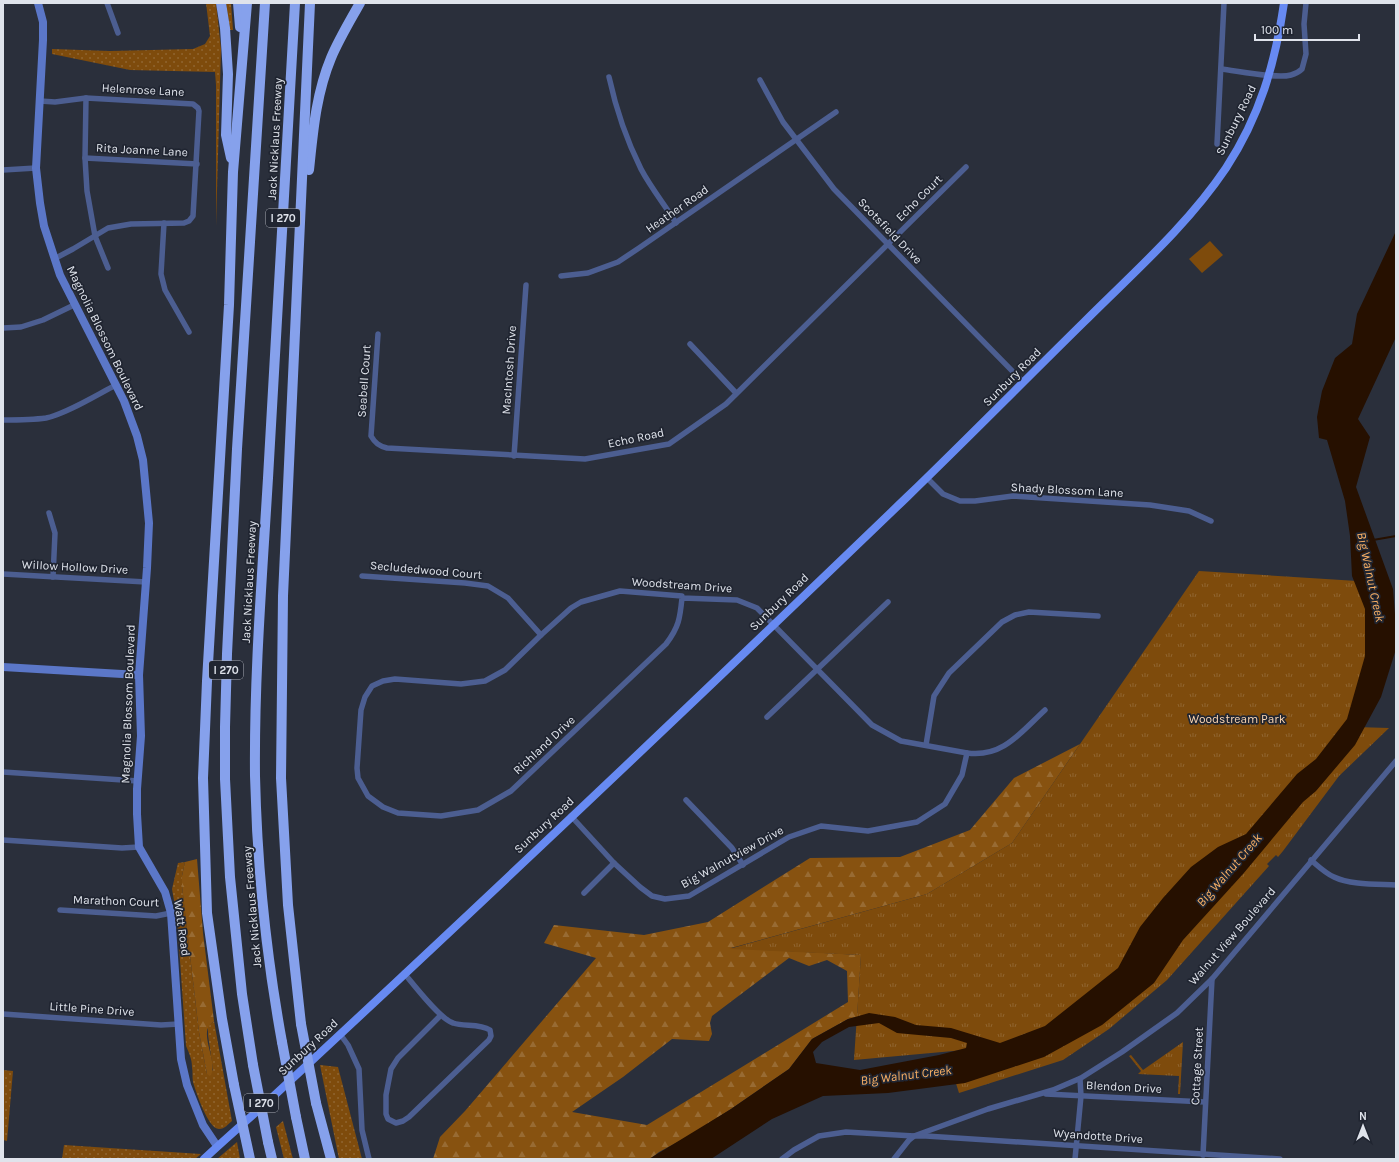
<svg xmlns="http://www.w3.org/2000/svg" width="1399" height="1162" viewBox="0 0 1399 1162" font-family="Karla,sans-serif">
  <defs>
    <pattern id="grass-dots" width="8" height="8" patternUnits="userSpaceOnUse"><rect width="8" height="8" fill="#7e4b0c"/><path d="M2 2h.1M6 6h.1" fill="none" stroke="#906530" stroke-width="1.8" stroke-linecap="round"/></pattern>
    <pattern id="forest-firs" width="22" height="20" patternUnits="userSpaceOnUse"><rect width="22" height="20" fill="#875210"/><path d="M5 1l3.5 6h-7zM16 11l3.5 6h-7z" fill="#986b33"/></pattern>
    <pattern id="park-tufts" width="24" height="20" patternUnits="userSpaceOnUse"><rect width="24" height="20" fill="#7e4b0c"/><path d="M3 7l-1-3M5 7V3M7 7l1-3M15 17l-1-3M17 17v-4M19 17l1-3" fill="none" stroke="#906530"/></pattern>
  </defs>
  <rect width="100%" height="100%" fill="#2a2f3b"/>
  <g fill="url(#grass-dots)">
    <path d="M206,3H216L221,49L216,226V85L215,72L130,70L52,54V49L110,51L193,49L205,44L210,36Z"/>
    <path d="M226,3H231L233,30H230Z"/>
    <path d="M185,862L182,876V886L199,1032L207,1074L213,1070L208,1035V1026L214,1021L232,1121C228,1124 225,1129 219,1129C208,1129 196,1092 193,1082C192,1077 193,1072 192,1067C192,1059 189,1053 186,1046L177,918L172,889L178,863Z"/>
    <path d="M320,1065L338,1067L362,1159H339Z"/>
    <path d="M3,1070L13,1071L7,1141L3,1140Z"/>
    <path d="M283,1121L293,1159H284L276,1127Z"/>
    <path d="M237,1142L240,1159H217Z"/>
    <path d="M64,1145L201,1154L195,1159H62Z"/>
  </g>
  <g fill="url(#forest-firs)" fill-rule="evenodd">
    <path d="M1080,744L1012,843L927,894L731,948L861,955L857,1017L848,1019L812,1039L789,1069L731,1109L689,1136L659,1152L650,1159H433L440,1137L465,1111L596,958L544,943L554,925L644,935L708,922L810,858L900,857L970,830L1014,778ZM789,958L809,966L827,960L847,971L848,1002L647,1125L572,1112L623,1077L672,1039L709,1041L712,1034L710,1023L712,1016Z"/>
    <path d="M197,859L203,933L214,1021C212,1023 210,1024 209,1026C201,1038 219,1065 210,1076L207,1074L199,1032L182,886V876L185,862Z"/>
  </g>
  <g fill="url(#park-tufts)">
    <path d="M1199,571L1373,582L1383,637L1355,727L1389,728L1339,776L1283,851L1278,857L1276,855L1267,864L1269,866L1167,980L1109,1029L1063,1060L959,1093L949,1061L964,1050L854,1060L861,955L729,949L927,894L1012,843Z"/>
    <path d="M1183,1042L1180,1094H1178L1179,1076L1138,1074L1141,1071L1129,1056L1131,1055L1143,1070Z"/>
  </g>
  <path fill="#7e4b0c" d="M1210,241L1223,255L1202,273L1189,259Z"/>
  <path fill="#261000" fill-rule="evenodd" d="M1396,231V337L1358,419L1370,437L1356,487L1393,589L1396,627V649L1381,697L1355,745L1316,791L1303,802L1243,874L1183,940L1154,983L1102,1025L1044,1057L965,1083L888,1093L823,1096L772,1119L711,1159H649L731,1109L789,1069L812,1039L848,1019L869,1013L895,1017L916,1025L951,1028L1000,1043L1045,1026L1118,968L1140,927L1163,898L1191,867L1218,847L1246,834L1297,774L1316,759L1347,719L1365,656V609L1352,576L1350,536L1345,501L1327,440L1319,438L1317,417L1322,391L1335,358L1352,344L1357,314ZM879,1023L897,1033L951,1038L967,1043L966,1048L939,1055L860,1070L816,1063L813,1052L822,1042L849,1027Z"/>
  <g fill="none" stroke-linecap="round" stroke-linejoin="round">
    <path stroke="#261000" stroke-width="2" d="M1373,540L1396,536"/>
    <g stroke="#4c5e91" stroke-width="5.5">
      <path d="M107,3L118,33"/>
      <path d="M1221,69C1238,71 1276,79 1291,75C1295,74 1299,72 1302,69L1306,54L1304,24L1306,3"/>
      <path d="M609,77C616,109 626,139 641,169C651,188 665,205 676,223"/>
      <path d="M760,80L783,122L834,189L1023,382"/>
      <path d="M86,98L85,158L87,191L95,236L108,268"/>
      <path d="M40,101L55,102L86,98L193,104L198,108L199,111L193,216L189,221L184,223L131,224L108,228L73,249L54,259"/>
      <path d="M1217,144L1224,3"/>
      <path d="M85,158L197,164"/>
      <path d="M3,170L36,168"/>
      <path d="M164,223L161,274L165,290L189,332"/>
      <path d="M561,276L588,273L618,262L639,248L836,112"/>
      <path d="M3,328L21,327L43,320L74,305"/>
      <path d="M378,334L371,436C375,443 379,446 387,448L585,459L669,444L726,404L966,167"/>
      <path d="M690,344L736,393"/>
      <path d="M3,420C17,420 32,420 46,418C66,414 98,394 116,385"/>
      <path d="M514,456L526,285"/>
      <path d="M927,478L943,494L960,501H975L1013,496L1150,505L1189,511L1211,521"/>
      <path d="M49,513L55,533L53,577"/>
      <path d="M3,574L146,582"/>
      <path d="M362,576L465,583L488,586L508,598L541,635"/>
      <path d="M682,598C680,618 679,627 666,644L511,791L478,810L441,816L398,813L383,807L368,796L358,778L357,768L361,710L365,697L372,686L383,681L395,679L461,684L485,681L505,670L541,635L571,608L581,602L620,591L682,596V598L737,600L757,608L872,725L901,741L967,753C1003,758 1021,732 1045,710"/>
      <path d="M767,717L888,602"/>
      <path d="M926,745L934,696L949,673L1002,622L1015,615L1029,612L1098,616"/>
      <path d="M3,772L138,781"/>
      <path d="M686,800L732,848L743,865"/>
      <path d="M571,816L614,863L640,887L652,896L665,899L689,896L789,837L821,826L868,831L917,822L945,804L962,775L967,753"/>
      <path d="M3,840L122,848L139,847"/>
      <path d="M1311,860C1318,866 1325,873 1334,877C1350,885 1378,884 1396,885"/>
      <path d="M584,893L614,863"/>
      <path d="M60,910L156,916L171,913"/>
      <path d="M404,973C414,985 440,1019 453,1023C464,1027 479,1023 490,1030L491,1036L489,1040L409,1117L403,1121L396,1123L388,1119L386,1114V1095L391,1069L398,1058L441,1015"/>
      <path d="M3,1014L161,1025L179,1024"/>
      <path d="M340,1034L348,1045L359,1069L362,1130L369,1159"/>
      <path d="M1046,1094L1205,1102"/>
      <path d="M1203,1155L1212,979"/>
      <path d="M782,1159L794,1150L819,1136L846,1132L914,1136L988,1109L1053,1090L1081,1078L1122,1052L1177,1013L1212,979L1396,761"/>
      <path d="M894,1159L909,1140L914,1136H926L1280,1159"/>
      <path d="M1075,1159L1081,1096L1080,1079"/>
    </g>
    <g stroke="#5b77c8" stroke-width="8">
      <path d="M38,3L43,22V40L36,168L40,203L44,226L60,275L124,401L137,436L143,460L149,523L147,568L139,675L141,736L137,789V814L139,847L165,892L171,913L181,1059L187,1085L203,1125L217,1146"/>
      <path d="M3,667L139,675"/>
    </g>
    <path stroke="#678af2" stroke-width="8" d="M204,1159C223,1141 244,1123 264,1105C480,905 694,702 907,497C967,439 1025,380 1084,322C1133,273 1187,226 1226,168C1260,116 1275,64 1284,3"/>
    <g stroke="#86a1ec" stroke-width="10">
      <path d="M221,3L225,28L228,74L226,135L231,158"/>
      <path d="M238,3L240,27"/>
      <path d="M309,170C313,132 316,94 331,58C339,39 350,21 360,3"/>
      <path d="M301,1024L288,905L281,778L283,596L310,3"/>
      <path d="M282,1042C266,954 257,865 255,776C254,677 262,578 268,478C277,320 287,162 295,3"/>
      <path d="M253,1065L242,994L230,877L225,779V727L227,654L237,449L265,3"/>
      <path d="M234,1085L222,1019L207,913L203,778L207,681L229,305L233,172L247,3"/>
      <path d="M316,1103L331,1159"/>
      <path d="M296,1117L305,1159"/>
      <path d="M268,1142L272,1159"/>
    </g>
    <g stroke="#86a1ec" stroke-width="10">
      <path d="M301,1024L316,1103"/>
      <path d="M282,1042L296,1117"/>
      <path d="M253,1065L268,1142"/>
      <path d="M234,1085L250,1159"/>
    </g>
  </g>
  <g text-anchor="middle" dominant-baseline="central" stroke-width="3.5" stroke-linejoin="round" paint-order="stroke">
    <g fill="#202531" stroke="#a6aab3" stroke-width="1">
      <rect x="266" y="209" width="34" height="18" rx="3"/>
      <rect x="209" y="661" width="34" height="18" rx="3"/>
      <rect x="244" y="1094" width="34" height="18" rx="3"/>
    </g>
    <g font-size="11" font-weight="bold" fill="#dfe3eb">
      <text x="283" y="218">I 270</text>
      <text x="226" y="670">I 270</text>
      <text x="261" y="1103">I 270</text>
    </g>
    <g font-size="12" fill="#dfe3eb" stroke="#202531">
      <text transform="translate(143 90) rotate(3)">Helenrose Lane</text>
      <text transform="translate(1236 120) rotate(-64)">Sunbury Road</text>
      <text transform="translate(275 139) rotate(-87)">Jack Nicklaus Freeway</text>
      <text transform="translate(142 150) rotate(3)">Rita Joanne Lane</text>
      <text transform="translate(919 198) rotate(-45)">Echo Court</text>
      <text transform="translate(677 209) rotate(-35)">Heather Road</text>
      <text transform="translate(890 231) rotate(46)">Scotsfield Drive</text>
      <text transform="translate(105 338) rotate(64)">Magnolia Blossom Boulevard</text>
      <text transform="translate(509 370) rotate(-86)">MacIntosh Drive</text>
      <text transform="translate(1012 377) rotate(-45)">Sunbury Road</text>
      <text transform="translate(364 381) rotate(-86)">Seabell Court</text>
      <text transform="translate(636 438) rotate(-12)">Echo Road</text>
      <text transform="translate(1067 490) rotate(3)">Shady Blossom Lane</text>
      <text transform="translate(75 567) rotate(3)">Willow Hollow Drive</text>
      <text transform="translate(426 570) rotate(5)">Secludedwood Court</text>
      <text transform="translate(249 582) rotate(-87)">Jack Nicklaus Freeway</text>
      <text transform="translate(682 585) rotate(4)">Woodstream Drive</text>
      <text transform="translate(779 602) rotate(-44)">Sunbury Road</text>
      <text transform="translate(128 704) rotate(-88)">Magnolia Blossom Boulevard</text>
      <text transform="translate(544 745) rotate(-43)">Richland Drive</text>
      <text transform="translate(544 825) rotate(-43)">Sunbury Road</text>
      <text transform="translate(732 857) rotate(-29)">Big Walnutview Drive</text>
      <text transform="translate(116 901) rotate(2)">Marathon Court</text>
      <text transform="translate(252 907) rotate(-95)">Jack Nicklaus Freeway</text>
      <text transform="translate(182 928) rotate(82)">Watt Road</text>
      <text transform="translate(1232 936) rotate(-49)">Walnut View Boulevard</text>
      <text transform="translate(92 1009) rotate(4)">Little Pine Drive</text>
      <text transform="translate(308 1047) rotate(-43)">Sunbury Road</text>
      <text transform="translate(1197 1066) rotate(-87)">Cottage Street</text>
      <text transform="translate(1124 1087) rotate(3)">Blendon Drive</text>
      <text transform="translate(1098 1136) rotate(4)">Wyandotte Drive</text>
    </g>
    <g font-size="12" fill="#fcd6b2" stroke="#202531">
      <text x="1237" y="719">Woodstream Park</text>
    </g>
    <g font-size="13" font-style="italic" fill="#fab064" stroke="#202531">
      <text transform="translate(1371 577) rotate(78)">Big Walnut Creek</text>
      <text transform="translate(1229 870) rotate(-49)">Big Walnut Creek</text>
      <text transform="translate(906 1075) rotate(-7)">Big Walnut Creek</text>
    </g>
  </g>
  <rect width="1399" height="1162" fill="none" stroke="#dfe3eb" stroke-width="8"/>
  <g transform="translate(1363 1126)" stroke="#202531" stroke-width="3" paint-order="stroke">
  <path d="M0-3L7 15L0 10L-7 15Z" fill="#dfe3eb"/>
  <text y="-6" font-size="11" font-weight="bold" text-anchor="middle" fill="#dfe3eb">N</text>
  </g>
  <path d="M1255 34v6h104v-6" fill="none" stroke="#dfe3eb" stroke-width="2"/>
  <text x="1261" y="34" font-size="12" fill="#dfe3eb" stroke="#202531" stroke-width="3" paint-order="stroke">100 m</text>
</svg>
